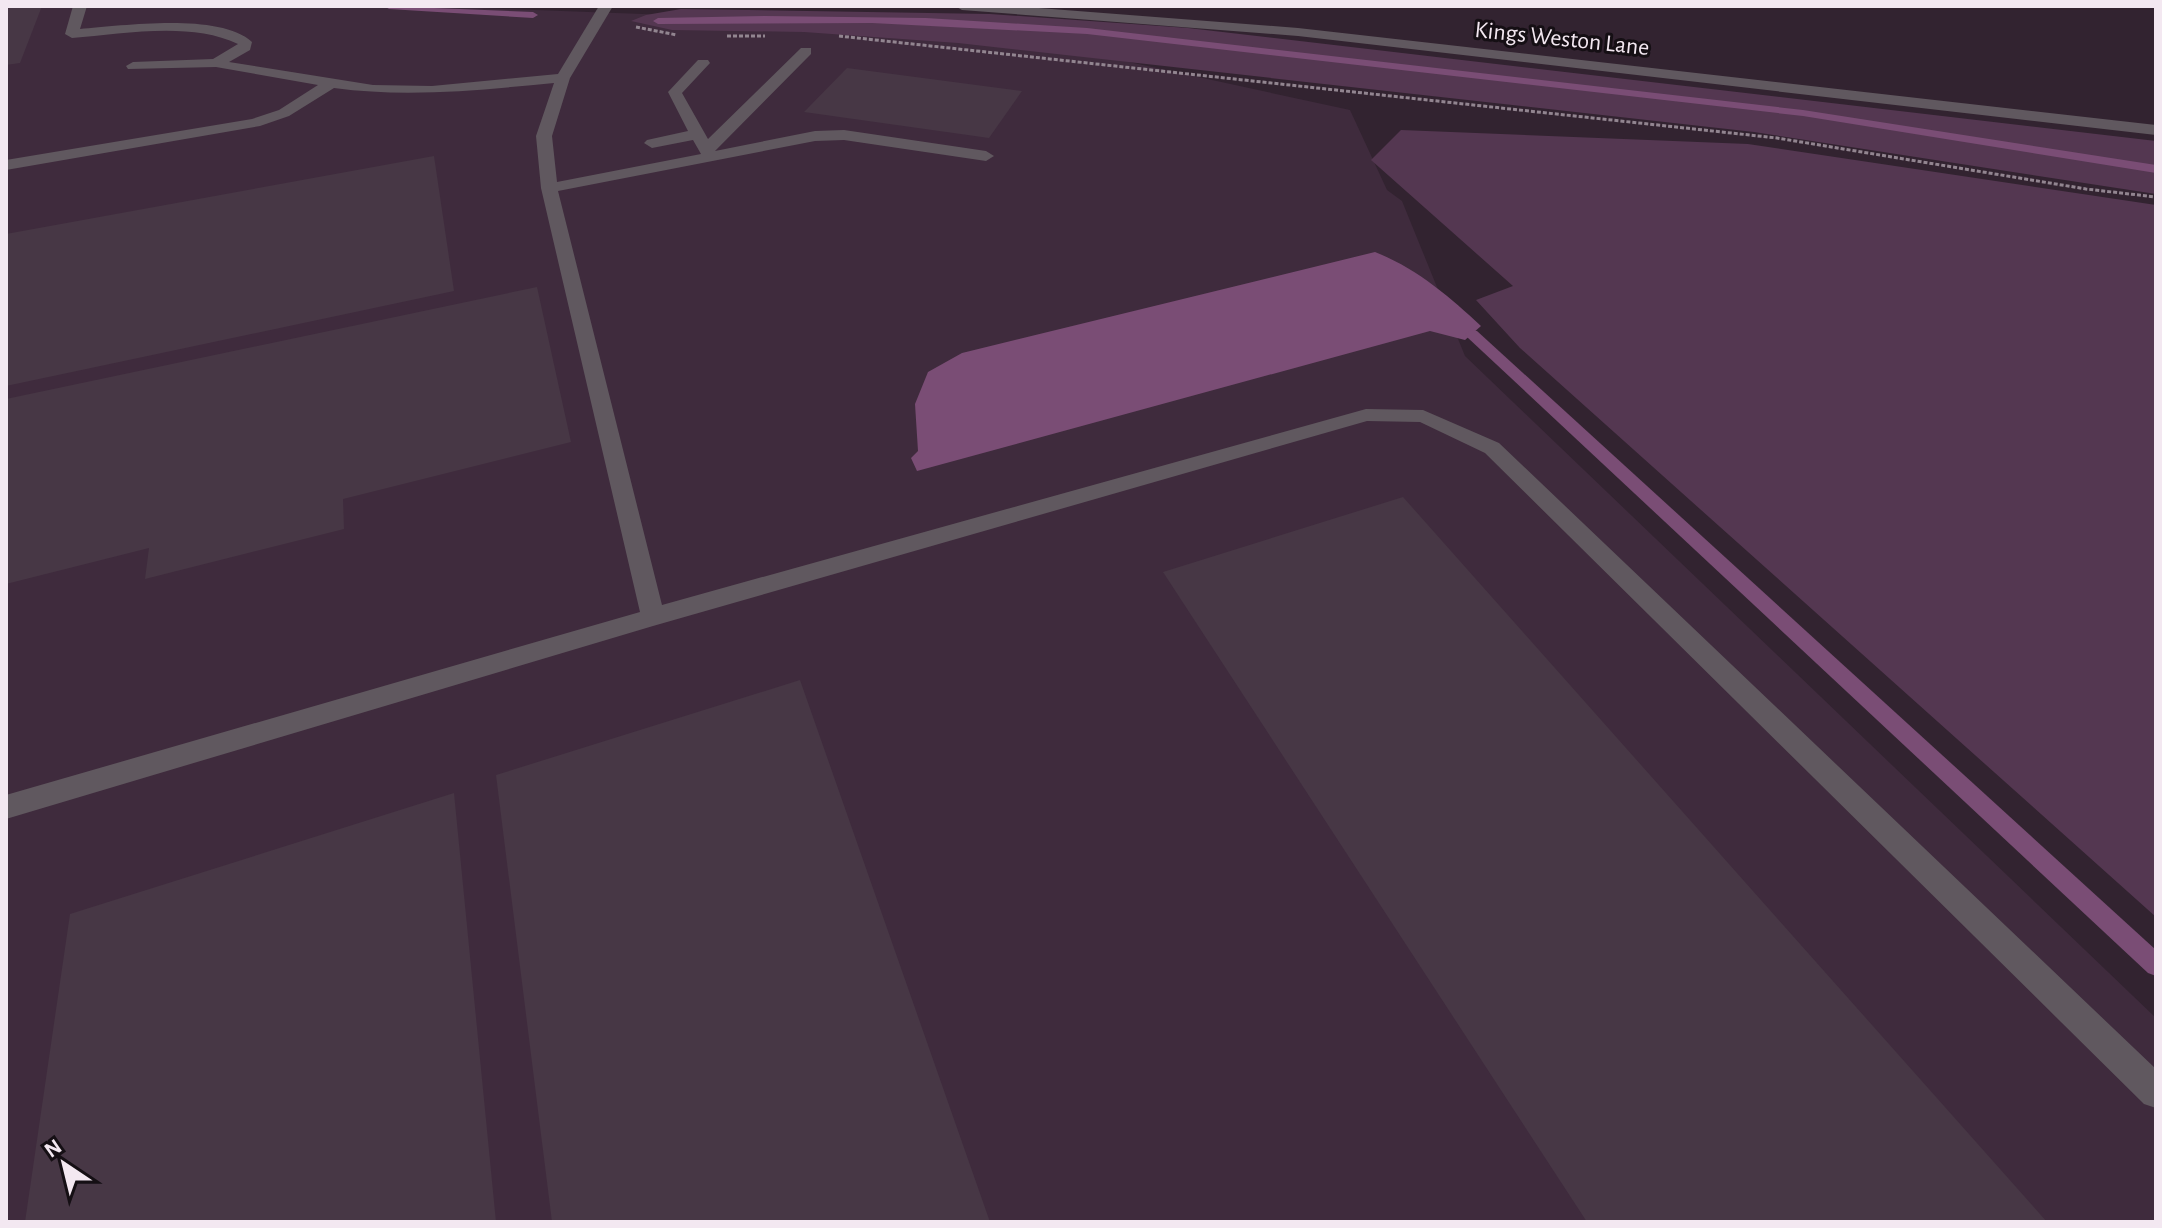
<svg xmlns="http://www.w3.org/2000/svg" width="2162" height="1228" viewBox="0 0 2162 1228" font-family="'Alegreya Sans',sans-serif">
  <rect width="100%" height="100%" fill="#322330"/>
  <path fill="#3f2b3d" d="M6,6H426L963,26L1350,110L1387,190L1402,201L1465,356L2156,1018V1222H6Z"/>
  <g fill="#543751">
    <path d="M681,9L990,14L1188,28L2156,141V194L1754,132L958,43L804,32L672,30L631,21L646,15Z"/>
    <path d="M1401,130L1748,144L2156,205V917L1520,348L1476,300L1513,286L1371,160Z"/>
  </g>
  <path fill="#7a4d75" d="M1375,252C1416,268 1450,297 1481,326L1465,340L1430,331L917,471L911,458L918,451L915,404L928,372L962,353Z"/>
  <g fill="none" stroke-linecap="round" stroke-linejoin="round">
    <g fill="#7a4d75" fill-rule="evenodd">
      <path d="M384,6L533,12L538,15L533,18L389,9Z"/>
      <path d="M765,16L926,18L1087,28L1803,110L2156,165V173L1803,116L1087,34L872,23L658,24L653,21L658,18Z"/>
      <path d="M1472,330L1477,331L2156,950V976L2148,973L1467,337L1465,334Z"/>
    </g>
  </g>
  <g fill="#473745">
    <path d="M6,6H42L20,63L6,65Z"/>
    <path d="M847,68L1022,91L989,138L804,112Z"/>
    <path d="M434,156L454,291L6,386V234Z"/>
    <path d="M537,287L571,442L343,499L344,529L145,579L149,548L6,584V399Z"/>
    <path d="M1403,497L2047,1222H1587L1163,572Z"/>
    <path d="M800,680L990,1222H552L496,775Z"/>
    <path d="M454,793L496,1222H25L70,914Z"/>
  </g>
  <g fill="none" stroke-linecap="round" stroke-linejoin="round">
    <g stroke="#928590" stroke-width="3" stroke-dasharray="4 2" stroke-linecap="butt">
      <path d="M636,27L677,35"/>
      <path d="M727,36H765"/>
      <path d="M839,36L1777,138L2086,189L2156,197"/>
    </g>
    <g fill="#60585f" fill-rule="evenodd">
      <path d="M73,6H87L80,29C122,26 219,12 252,42L250,50L229,62L373,85L432,86L558,74L599,6H613L570,78L552,136L557,182L701,154L693,140L652,148L644,143L647,140L688,131L668,92L698,60H708L710,63L682,93L708,139L801,48H811V54L715,151L815,131L844,130L986,151L994,156L986,161L844,140L815,141L558,191L662,605L1366,409L1423,410L1499,443L2156,1069V1108L2144,1104L1485,453L1420,422L1367,421L653,626L6,819V795L640,612L541,188L536,136L554,83C480,90 408,98 334,88L289,116L260,126L6,170V160L252,119L279,110L318,85L216,67L128,69L126,66L133,62L213,59L238,44C190,21 123,34 72,38L65,34Z"/>
      <path d="M955,6H1013L1298,28L2156,125V135L1298,36L962,10Z"/>
    </g>
  </g>
  <g text-anchor="middle" dominant-baseline="central" stroke-width="6" stroke-linejoin="round" paint-order="stroke">
    <g font-size="24" fill="#f3e8f1" stroke="#150f14">
      <text transform="translate(1562 39) rotate(6)">Kings Weston Lane</text>
    </g>
  </g>
  <rect width="2162" height="1228" fill="none" stroke="#f3e8f1" stroke-width="16"/>
  <g transform="translate(64 1164) rotate(325)" stroke="#150f14" stroke-width="6" paint-order="stroke">
  <path d="M0-6L14 30L0 20L-14 30Z" fill="#f3e8f1"/>
  <text y="-12" font-size="22" font-weight="bold" text-anchor="middle" fill="#f3e8f1">N</text>
  </g>
</svg>
